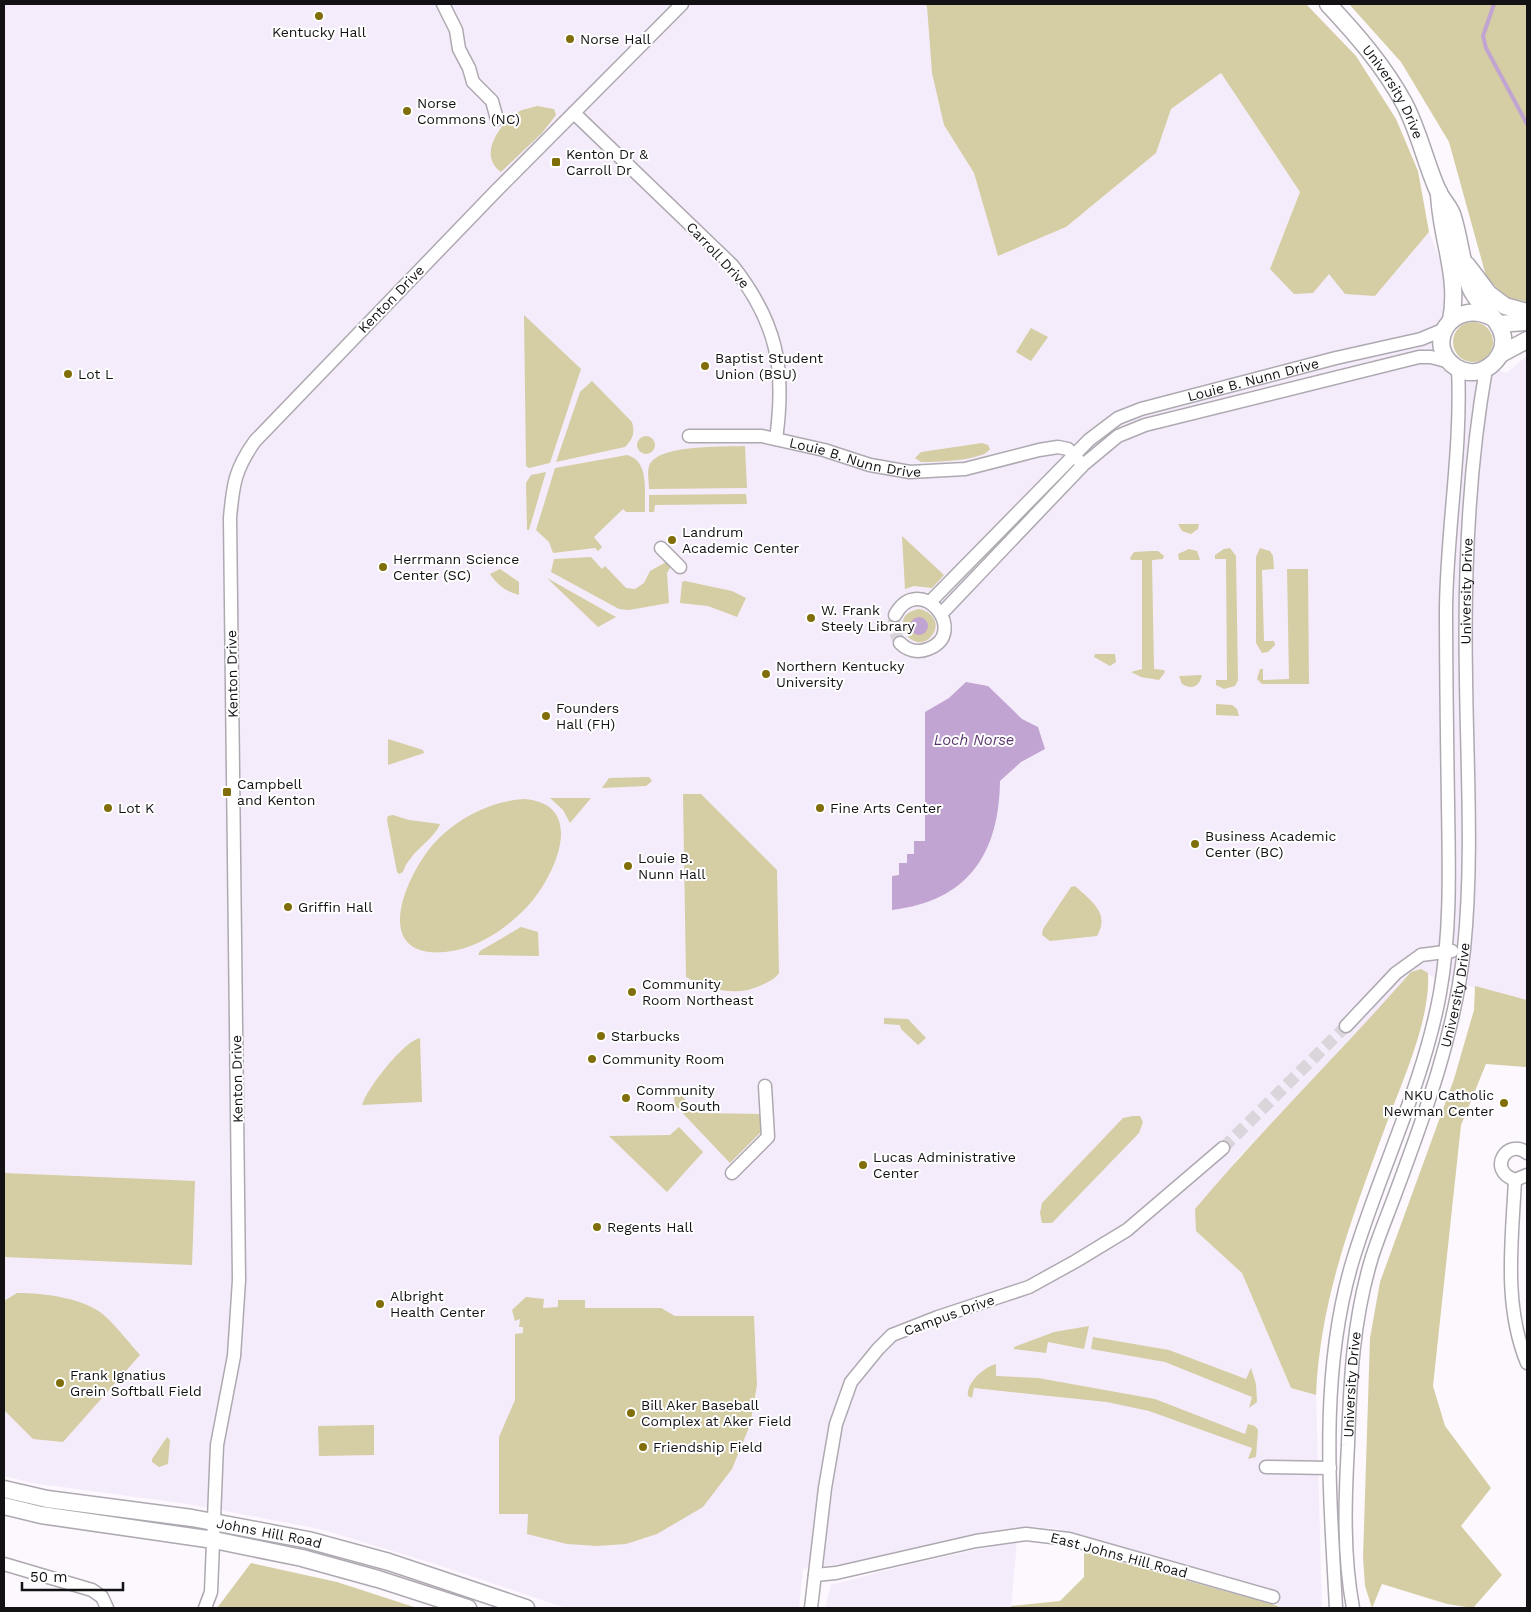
<svg xmlns="http://www.w3.org/2000/svg" width="1531" height="1612" viewBox="0 0 1531 1612" font-family="'Work Sans',sans-serif">
  <rect width="100%" height="100%" fill="#fcf8fe"/>
  <g fill="#f5ecfb">
    <path d="M4,4H924L927,6L944,125L974,173L998,256L1066,227L1156,153L1171,109L1221,73L1300,192L1270,269L1329,274L1375,296L1429,232L1442,265L1447,291L1445,309L1433,341L1442,365L1448,372L1464,380L1477,379L1498,370L1506,373L1527,356V1000L1434,978L1421,969L1411,972L1356,1035L1236,1160L1196,1231L1242,1273L1291,1388L1316,1395L1322,1608H1278V1592L1057,1529L1034,1527L997,1530L842,1564L803,1569L799,1608H566L435,1564L320,1529L188,1504L32,1483L4,1476Z"/>
    <path d="M1017,1541L1011,1608H825L831,1585L911,1564Z"/>
  </g>
  <g fill="#d5cda3">
    <path d="M924,4H1306L1356,56L1396,119L1418,171L1429,232L1375,296L1345,294L1329,274L1313,293L1294,294L1270,269L1300,192L1221,73L1171,109L1156,153L1066,227L998,256L974,173L944,125L932,73L927,6Z"/>
    <path d="M1349,4H1527V302L1505,297L1486,276L1449,142L1401,62Z"/>
    <path d="M537,106L554,109L556,115L542,133L501,172C477,155 500,124 518,112C523,109 531,108 537,106Z"/>
    <path d="M524,315L581,369L550,463L529,468L526,466Z"/>
    <circle cx="1473" cy="342" r="20"/>
    <path d="M1031,328L1048,337L1031,361L1016,352Z"/>
    <path d="M592,381L632,422C635,433 633,439 625,447L556,462L580,392Z"/>
    <circle cx="646" cy="445" r="9"/>
    <path d="M982,443L988,445L990,449C983,461 935,462 921,462L915,458L921,452Z"/>
    <path d="M745,446L747,488L649,489C649,482 647,472 649,466C657,444 724,447 745,446Z"/>
    <path d="M627,455C650,461 644,492 645,512H626L623,509L594,537L602,547L598,551L595,548L553,553L549,542L536,530L555,468Z"/>
    <path d="M546,472L529,530H527L526,483L531,475Z"/>
    <path d="M746,494L747,504L655,505L654,512H649V495Z"/>
    <path d="M1178,524H1199L1198,529L1191,534L1182,531Z"/>
    <path d="M902,536L944,575L932,588L914,586L905,589Z"/>
    <path d="M1230,548L1236,556L1238,680L1235,686L1224,689L1216,685V680H1227L1226,559H1215V555L1224,549Z"/>
    <path d="M1260,548L1270,551L1273,556L1274,569L1262,570L1264,641H1274L1275,645L1268,652L1262,653L1256,643V557Z"/>
    <path d="M1189,549L1197,551L1200,560H1179L1178,554Z"/>
    <path d="M1152,551H1158L1164,556L1163,559L1152,560L1154,669L1164,670L1165,672L1159,680L1141,677L1131,672L1142,669V560H1131L1130,558L1134,552Z"/>
    <path d="M591,557L602,569L605,566L626,588L635,589L644,583L650,571L668,561L672,565L667,573L669,603L629,610L619,609L551,572L554,559Z"/>
    <path d="M500,569L519,582V595C506,591 498,586 490,574Z"/>
    <path d="M1287,569H1308L1309,684H1262L1257,679L1260,669H1263V680L1289,679Z"/>
    <path d="M547,578L616,617L598,627Z"/>
    <path d="M685,581L732,591L746,598L737,617L708,606L680,603L682,582Z"/>
    <path d="M918,609C930,610 941,622 933,634C916,660 883,617 918,609Z"/>
    <path d="M1095,654H1115L1116,662L1110,666L1094,657Z"/>
    <path d="M1202,675C1199,687 1192,690 1182,684L1179,676Z"/>
    <path d="M1216,704L1232,705L1237,709L1239,716L1216,715Z"/>
    <path d="M388,739L423,750L424,753L388,765Z"/>
    <path d="M649,777L652,781L646,786L602,788L609,778Z"/>
    <path d="M683,794H701L777,870L779,973C775,979 770,981 764,984C736,998 711,990 686,977Z"/>
    <path d="M550,798H591L570,823L563,810Z"/>
    <path d="M524,799C591,804 552,883 524,910C503,931 475,949 445,952C366,959 409,867 439,838C462,816 492,801 524,799Z"/>
    <path d="M393,815L409,820L440,824C434,840 410,851 403,872L399,874L397,872L387,820L388,816Z"/>
    <path d="M1075,886C1090,900 1111,913 1097,936L1050,941L1042,935L1043,929L1071,887Z"/>
    <path d="M521,927L538,932L539,956L478,955L480,951Z"/>
    <path d="M1421,969L1428,973C1431,1019 1402,1082 1386,1125C1353,1215 1320,1299 1316,1395L1291,1388L1242,1273L1196,1231L1195,1209C1264,1127 1341,1052 1411,972Z"/>
    <path d="M1475,986L1527,1000V1067L1486,1064L1461,1125L1433,1386L1445,1426L1491,1488L1461,1526L1502,1575L1473,1608L1447,1604L1382,1584L1372,1608L1365,1586L1363,1558L1370,1338L1380,1282L1454,1079L1474,1010Z"/>
    <path d="M884,1018L908,1019L926,1038L918,1045L901,1029L900,1025L884,1024Z"/>
    <path d="M420,1038L422,1102L362,1105C367,1088 404,1041 420,1038Z"/>
    <path d="M677,1094L681,1095L698,1113L761,1114V1132L730,1163L675,1105L674,1097Z"/>
    <path d="M1133,1116H1140L1143,1122L1139,1133L1052,1223H1042L1040,1213L1042,1203L1123,1118Z"/>
    <path d="M679,1127L703,1152L667,1192L609,1136L670,1135Z"/>
    <path d="M4,1173L195,1181L192,1265L4,1257Z"/>
    <path d="M17,1293C43,1293 87,1298 106,1317C118,1328 129,1343 140,1355L63,1442L33,1439L4,1410V1301Z"/>
    <path d="M526,1297L544,1299L543,1308L558,1307V1300H585V1308H661L675,1316H754L757,1385L750,1425L732,1469L703,1507L657,1534L626,1544L597,1546L567,1544L527,1534L528,1514H499V1437L515,1400V1334L523,1333V1327H519L520,1319L515,1321L512,1310Z"/>
    <path d="M1089,1326L1084,1349L1048,1342L1046,1353L1014,1349V1347L1054,1332Z"/>
    <path d="M1093,1337L1169,1350L1246,1379L1251,1368L1256,1384L1257,1402L1249,1408L1252,1397L1165,1362L1091,1349Z"/>
    <path d="M996,1364V1376L1038,1378L1155,1399L1245,1434L1248,1424L1255,1426L1258,1430L1256,1457L1248,1459L1252,1448L1149,1411L1107,1402L974,1388L972,1398L968,1396C966,1383 984,1367 996,1364Z"/>
    <path d="M374,1425V1455L319,1456L318,1426Z"/>
    <path d="M167,1437L170,1440L168,1464L159,1467L152,1462V1459Z"/>
    <path d="M1084,1552L1278,1606V1608H1011V1606L1060,1601L1084,1577Z"/>
    <path d="M251,1563L337,1582L417,1608H217Z"/>
  </g>
  <g fill="#c1a4d1">
    <circle cx="919" cy="626" r="9"/>
    <path d="M966,682L988,686L1022,719L1038,727L1045,749L1021,762L1000,781C999,854 968,901 892,910V876L899,875V863H907V854H914V841H925V712L949,698Z"/>
  </g>
  <g fill="none" stroke-linecap="round" stroke-linejoin="round">
    <path stroke="#c1a4d1" stroke-width="4" d="M1494,4L1483,36L1486,48L1527,124"/>
    <g stroke="#d9d5db" stroke-width="12" stroke-dasharray="12 6" stroke-linecap="butt">
      <path d="M895,615L893,629L900,643"/>
      <path d="M1223,1148L1346,1026"/>
    </g>
    <defs>
      <g id="minor">
        <path d="M443,4L456,30L459,49L469,68L473,82L492,101L497,119"/>
        <path d="M574,113L732,265C777,322 786,368 776,439"/>
        <path id="s1" d="M689,436H762L824,450L870,465L910,472L965,469L1039,450L1058,447L1068,449L1081,463"/>
        <path d="M661,548L680,567"/>
        <path id="s2" d="M930,602L1089,440L1118,418L1141,409L1336,358L1421,339L1445,329"/>
        <path d="M942,613L1083,465L1118,436L1145,425L1419,357H1431L1450,362"/>
        <path d="M895,615C920,570 971,633 928,649C918,653 908,651 900,643"/>
        <path d="M1346,1026L1396,973L1421,955L1452,951"/>
        <path d="M1527,1153C1508,1137 1486,1170 1515,1180L1527,1175"/>
        <path d="M732,1173L768,1137L765,1086"/>
        <path d="M1515,1180C1512,1241 1503,1304 1527,1363"/>
        <path d="M1266,1467L1330,1468"/>
        <path d="M4,1564L92,1590L102,1597L107,1608"/>
        <path d="M815,1575L836,1573L976,1541L1026,1534L1069,1539L1273,1597"/>
        <path d="M205,1608L211,1592L217,1445L234,1356L239,1280L230,518C233,484 235,469 255,441L495,192L682,4"/>
        <path d="M811,1608L825,1488L836,1424L851,1382L878,1349L892,1335L938,1317L1029,1287L1076,1261L1127,1230L1223,1148"/>
        <path d="M1336,1608C1330,1494 1319,1375 1352,1263C1379,1172 1423,1086 1440,993C1451,931 1449,867 1448,804C1447,738 1446,673 1446,608C1447,528 1462,448 1458,368"/>
        <path id="s3" d="M1353,1608C1343,1554 1345,1500 1348,1445C1350,1381 1353,1319 1372,1257C1379,1235 1388,1214 1396,1192C1425,1114 1455,1033 1464,949C1473,860 1467,767 1466,678C1464,575 1468,470 1486,369"/>
      </g>
      <g id="major">
        <path id="s4" d="M1328,4C1356,34 1384,66 1404,103C1419,131 1425,162 1438,191C1442,200 1451,208 1453,217C1460,240 1462,265 1470,287C1477,306 1500,317 1503,337C1506,361 1479,381 1457,368C1422,346 1451,298 1491,317"/>
        <path d="M1439,192C1440,236 1460,276 1451,320"/>
        <path d="M1467,265L1489,294L1505,306L1527,312"/>
        <path d="M1498,324L1527,322"/>
        <path d="M1501,354L1527,340"/>
        <path id="s5" d="M4,1489L47,1499L192,1518L308,1540L389,1562L526,1608"/>
        <path d="M4,1506L41,1515L214,1540L302,1558L378,1579L468,1608"/>
      </g>
    </defs>
    <use href="#minor" stroke="#aea9b1" stroke-width="15"/>
    <use href="#major" stroke="#aea9b1" stroke-width="19"/>
    <use href="#minor" stroke="#fff" stroke-width="12"/>
    <use href="#major" stroke="#fff" stroke-width="16"/>
  </g>
  <g fill="#7f6e0a" stroke="#fff" stroke-width="2">
    <circle cx="319" cy="16" r="5"/>
    <circle cx="570" cy="39" r="5"/>
    <circle cx="407" cy="111" r="5"/>
    <rect x="551" y="157" width="10" height="10" rx="2.5"/>
    <circle cx="705" cy="366" r="5"/>
    <circle cx="68" cy="374" r="5"/>
    <circle cx="672" cy="540" r="5"/>
    <circle cx="383" cy="567" r="5"/>
    <circle cx="811" cy="618" r="5"/>
    <circle cx="766" cy="674" r="5"/>
    <circle cx="546" cy="716" r="5"/>
    <rect x="222" y="787" width="10" height="10" rx="2.5"/>
    <circle cx="108" cy="808" r="5"/>
    <circle cx="820" cy="808" r="5"/>
    <circle cx="1195" cy="844" r="5"/>
    <circle cx="628" cy="866" r="5"/>
    <circle cx="288" cy="907" r="5"/>
    <circle cx="632" cy="992" r="5"/>
    <circle cx="601" cy="1036" r="5"/>
    <circle cx="592" cy="1059" r="5"/>
    <circle cx="626" cy="1098" r="5"/>
    <circle cx="1504" cy="1103" r="5"/>
    <circle cx="863" cy="1165" r="5"/>
    <circle cx="597" cy="1227" r="5"/>
    <circle cx="380" cy="1304" r="5"/>
    <circle cx="60" cy="1383" r="5"/>
    <circle cx="631" cy="1413" r="5"/>
    <circle cx="643" cy="1447" r="5"/>
  </g>
  <g text-anchor="middle" dominant-baseline="central" stroke-width="4" stroke-linejoin="round" paint-order="stroke">
    <g font-size="14" fill="#131114" stroke="#fff" text-anchor="start">
      <text x="319" y="32" text-anchor="middle">Kentucky Hall</text>
      <text x="580" y="39">Norse Hall</text>
      <text x="417" y="103">Norse<tspan x="417" dy="16">Commons (NC)</tspan></text>
      <text x="566" y="154">Kenton Dr &amp;<tspan x="566" dy="16">Carroll Dr</tspan></text>
      <text x="715" y="358">Baptist Student<tspan x="715" dy="16">Union (BSU)</tspan></text>
      <text x="78" y="374">Lot L</text>
      <text x="682" y="532">Landrum<tspan x="682" dy="16">Academic Center</tspan></text>
      <text x="393" y="559">Herrmann Science<tspan x="393" dy="16">Center (SC)</tspan></text>
      <text x="821" y="610">W. Frank<tspan x="821" dy="16">Steely Library</tspan></text>
      <text x="776" y="666">Northern Kentucky<tspan x="776" dy="16">University</tspan></text>
      <text x="556" y="708">Founders<tspan x="556" dy="16">Hall (FH)</tspan></text>
      <text x="237" y="784">Campbell<tspan x="237" dy="16">and Kenton</tspan></text>
      <text x="118" y="808">Lot K</text>
      <text x="830" y="808">Fine Arts Center</text>
      <text x="1205" y="836">Business Academic<tspan x="1205" dy="16">Center (BC)</tspan></text>
      <text x="638" y="858">Louie B.<tspan x="638" dy="16">Nunn Hall</tspan></text>
      <text x="298" y="907">Griffin Hall</text>
      <text x="642" y="984">Community<tspan x="642" dy="16">Room Northeast</tspan></text>
      <text x="611" y="1036">Starbucks</text>
      <text x="602" y="1059">Community Room</text>
      <text x="636" y="1090">Community<tspan x="636" dy="16">Room South</tspan></text>
      <text x="1494" y="1095" text-anchor="end">NKU Catholic<tspan x="1494" dy="16">Newman Center</tspan></text>
      <text x="873" y="1157">Lucas Administrative<tspan x="873" dy="16">Center</tspan></text>
      <text x="607" y="1227">Regents Hall</text>
      <text x="390" y="1296">Albright<tspan x="390" dy="16">Health Center</tspan></text>
      <text x="70" y="1375">Frank Ignatius<tspan x="70" dy="16">Grein Softball Field</tspan></text>
      <text x="641" y="1405">Bill Aker Baseball<tspan x="641" dy="16">Complex at Aker Field</tspan></text>
      <text x="653" y="1447">Friendship Field</text>
    </g>
    <g font-size="14" fill="#131114" stroke="#fff">
      <text stroke="none"><textPath href="#s4" startOffset="110">University Drive</textPath></text>
      <text transform="translate(718 255) rotate(47)">Carroll Drive</text>
      <text transform="translate(391 299) rotate(-46)">Kenton Drive</text>
      <text stroke="none"><textPath href="#s2" startOffset="404">Louie B. Nunn Drive</textPath></text>
      <text stroke="none"><textPath href="#s1" startOffset="169">Louie B. Nunn Drive</textPath></text>
      <text stroke="none"><textPath href="#s3" startOffset="1034">University Drive</textPath></text>
      <text transform="translate(232 674) rotate(-91)">Kenton Drive</text>
      <text stroke="none"><textPath href="#s3" startOffset="629">University Drive</textPath></text>
      <text transform="translate(237 1079) rotate(-91)">Kenton Drive</text>
      <text transform="translate(949 1315) rotate(-20)">Campus Drive</text>
      <text stroke="none"><textPath href="#s3" startOffset="224">University Drive</textPath></text>
      <text stroke="none"><textPath href="#s5" startOffset="269">Johns Hill Road</textPath></text>
      <text transform="translate(1119 1555) rotate(15)">East Johns Hill Road</text>
    </g>
    <g font-size="15" font-style="italic" fill="#5c376f" stroke="#fff">
      <text x="974" y="740">Loch Norse</text>
    </g>
  </g>
  <rect width="1531" height="1612" fill="none" stroke="#131114" stroke-width="10"/>
  <path d="M22 1582v8h101v-8" fill="none" stroke="#131114" stroke-width="2.5"/>
  <text x="30" y="1582" font-size="15" fill="#131114" stroke="#ffffff" stroke-width="4" paint-order="stroke">50 m</text>
</svg>
